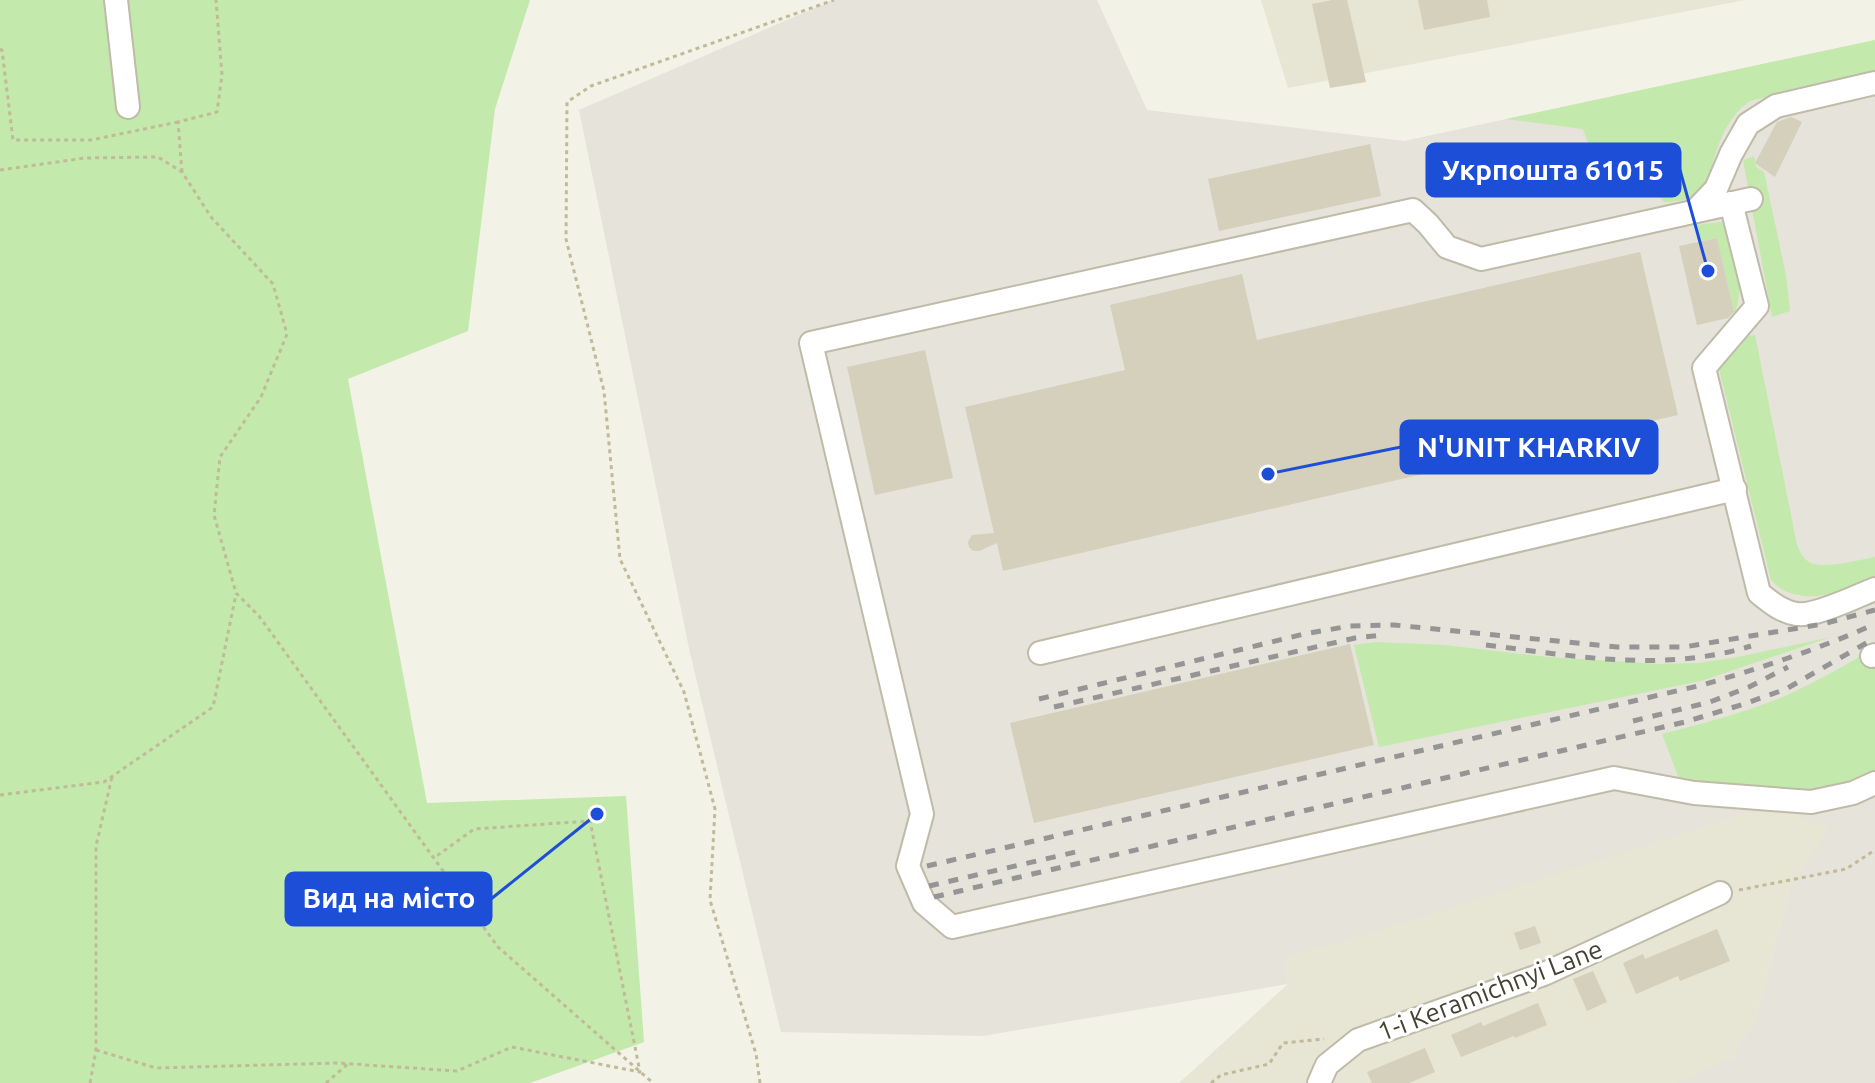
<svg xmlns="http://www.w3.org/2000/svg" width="1875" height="1083" viewBox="0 0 1875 1083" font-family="Ubuntu,sans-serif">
  <rect width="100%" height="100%" fill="#f3f2e6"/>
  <g fill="#e7e5d3">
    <path d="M1261,0H1745L1288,88Z"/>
    <path d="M1768,806L1841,828L1789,890L1757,1015L1731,1059L1692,1083H1179L1288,984L1284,959Z"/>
  </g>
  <path fill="#e5e3da" d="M836,0H1097L1147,110L1404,141L1875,40V1083H1676L1731,1059L1757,1015L1789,890L1830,828L1768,806L1438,912L1284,959L1288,984L983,1036L781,1032L690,653L579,110L831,1Z"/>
  <g fill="#c3e9ad">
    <path d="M0,0H530L495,109L468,331L348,379L427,803L626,796L644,1042L530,1083H0Z"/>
    <path d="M1875,40V72L1750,101C1731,114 1720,137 1714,159C1710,170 1711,185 1700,193C1692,200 1674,202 1664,202L1650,186L1642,171L1620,176L1615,157L1594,160L1583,129L1506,119Z"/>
    <path d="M1754,156L1756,167L1764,172L1786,275L1790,311L1772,317L1743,160Z"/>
    <path d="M1720,222L1728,225L1743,273L1735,316L1717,238L1701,241L1696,225Z"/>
    <path d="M1755,335L1797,545C1800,553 1805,562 1814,564C1830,568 1859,560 1875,557V580C1844,591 1797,610 1771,580L1718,365L1743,337Z"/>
    <path d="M1831,637L1701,681L1379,747L1354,645L1376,642L1444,645L1548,657L1659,664L1699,663L1738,657Z"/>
    <path d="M1875,647V778L1836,793L1681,784L1662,734C1704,723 1747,712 1787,695C1817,681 1847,665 1875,647Z"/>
  </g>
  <g fill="#d5d0bb">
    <path d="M1332,0H1347L1366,82L1330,88L1312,4Z"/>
    <path d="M1418,0H1487L1490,17L1424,30Z"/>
    <path d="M1791,117L1802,122L1775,177L1755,163L1777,122Z"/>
    <path d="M1370,144L1381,196L1219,231L1208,179Z"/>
    <path d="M1717,238L1734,312L1728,318L1697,325L1679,246Z"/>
    <path d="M1640,252L1678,415L1003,571L997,543L979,551H973L969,547L968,542L972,535L994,533L965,407L1125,370L1110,305L1242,274L1257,340Z"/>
    <path d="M925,350L953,478L875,495L847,367Z"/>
    <path d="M1350,644L1374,745L1034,823L1010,723Z"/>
    <path d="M1535,926L1541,943L1520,950L1514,933Z"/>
    <path d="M1717,929L1730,961L1680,981L1678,976L1636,994L1623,963L1643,954L1645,959Z"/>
    <path d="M1593,971L1607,1002L1587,1011L1573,979Z"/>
    <path d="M1538,1003L1547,1025L1515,1038L1514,1036L1461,1057L1451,1035L1481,1022L1483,1026Z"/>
    <path d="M1425,1048L1435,1072L1409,1083H1372L1367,1072Z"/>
  </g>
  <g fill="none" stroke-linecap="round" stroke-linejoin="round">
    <defs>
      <g id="minor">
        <path d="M116,0L128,107"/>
        <path d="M1751,199L1481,259L1447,247L1428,224L1413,210L811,343L922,814L908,866L924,903L952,927L1614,778L1694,793L1811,802L1853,793L1875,783"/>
        <path d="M1731,203L1757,306L1704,368L1759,593C1770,602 1782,612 1797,614C1815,617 1857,596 1875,589"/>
        <path d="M1695,211L1716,189L1731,154L1748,124L1776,106L1875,83"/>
        <path d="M1040,653L1735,489"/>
        <path d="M1872,656L1875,655"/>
        <path d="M1319,1083L1327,1065L1358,1040L1544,974L1720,893"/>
      </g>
    </defs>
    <use href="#minor" stroke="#bfbba8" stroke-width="26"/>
    <g stroke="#c1ba99" stroke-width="3" stroke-dasharray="4 4" stroke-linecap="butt">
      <path d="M0,49L2,50L13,140H91L178,122"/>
      <path d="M0,170L85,158L158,157L182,172L211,217L273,284L287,334L261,397L220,457L214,515L236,593L259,616L498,947L653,1083"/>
      <path d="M182,172L178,122L217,112L222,75L216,0"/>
      <path d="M0,795L104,782L213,707L236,594"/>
      <path d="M1739,890L1846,869L1875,850"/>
      <path d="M96,1050L156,1068L337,1063L457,1071L512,1047L640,1072L590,821L474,829L434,858"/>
      <path d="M90,1083L96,1050V846L112,777"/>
      <path d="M326,1083L349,1063"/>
      <path d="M760,1083L756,1054L710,900L715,809L684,692L620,559L604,391L566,239L567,102L591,86L834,0"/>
      <path d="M1211,1083L1221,1075L1269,1064L1283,1043L1324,1039"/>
    </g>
    <use href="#minor" stroke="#fff" stroke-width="22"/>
    <g stroke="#959595" stroke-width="5" stroke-dasharray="10 10" stroke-linecap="butt">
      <path d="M1486,645C1575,656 1663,673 1751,646"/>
      <path d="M1039,699L1304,634L1350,626L1394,625L1617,647H1684L1823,624L1875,610"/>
      <path d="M1054,707L1355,638L1382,635"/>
      <path d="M1633,721L1710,702L1749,687L1788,667"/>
      <path d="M927,866L1702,685C1761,668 1819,649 1875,624"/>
      <path d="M929,886L1084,850"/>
      <path d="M934,897L1685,722L1744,704L1786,689L1875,638"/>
    </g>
  </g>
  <g text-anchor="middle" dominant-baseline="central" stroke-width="6" stroke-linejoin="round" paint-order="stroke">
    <g font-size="26" fill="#464335" stroke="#fff">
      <text transform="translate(1490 990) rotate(-21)">1-i Keramichnyi Lane</text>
    </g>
  </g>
  <path fill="none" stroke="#1d4ed8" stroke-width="3" d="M1708 271L1680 170M1268 474L1401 447M597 814L491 899"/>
  <g fill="#1d4ed8" stroke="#fff" stroke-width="3">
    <circle cx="1708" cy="271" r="8"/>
    <circle cx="1268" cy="474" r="8"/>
    <circle cx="597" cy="814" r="8"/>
  </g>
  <g fill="#1d4ed8" stroke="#1d4ed8" stroke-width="3">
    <rect x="1427" y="144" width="253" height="52" rx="8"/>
    <rect x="1401" y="421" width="256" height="52" rx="8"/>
    <rect x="286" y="873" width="205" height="52" rx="8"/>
  </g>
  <g font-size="28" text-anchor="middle" font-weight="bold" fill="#fff">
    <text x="1553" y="180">Укрпошта 61015</text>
    <text x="1529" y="457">N'UNIT KHARKIV</text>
    <text x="389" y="908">Вид на місто</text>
  </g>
</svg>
